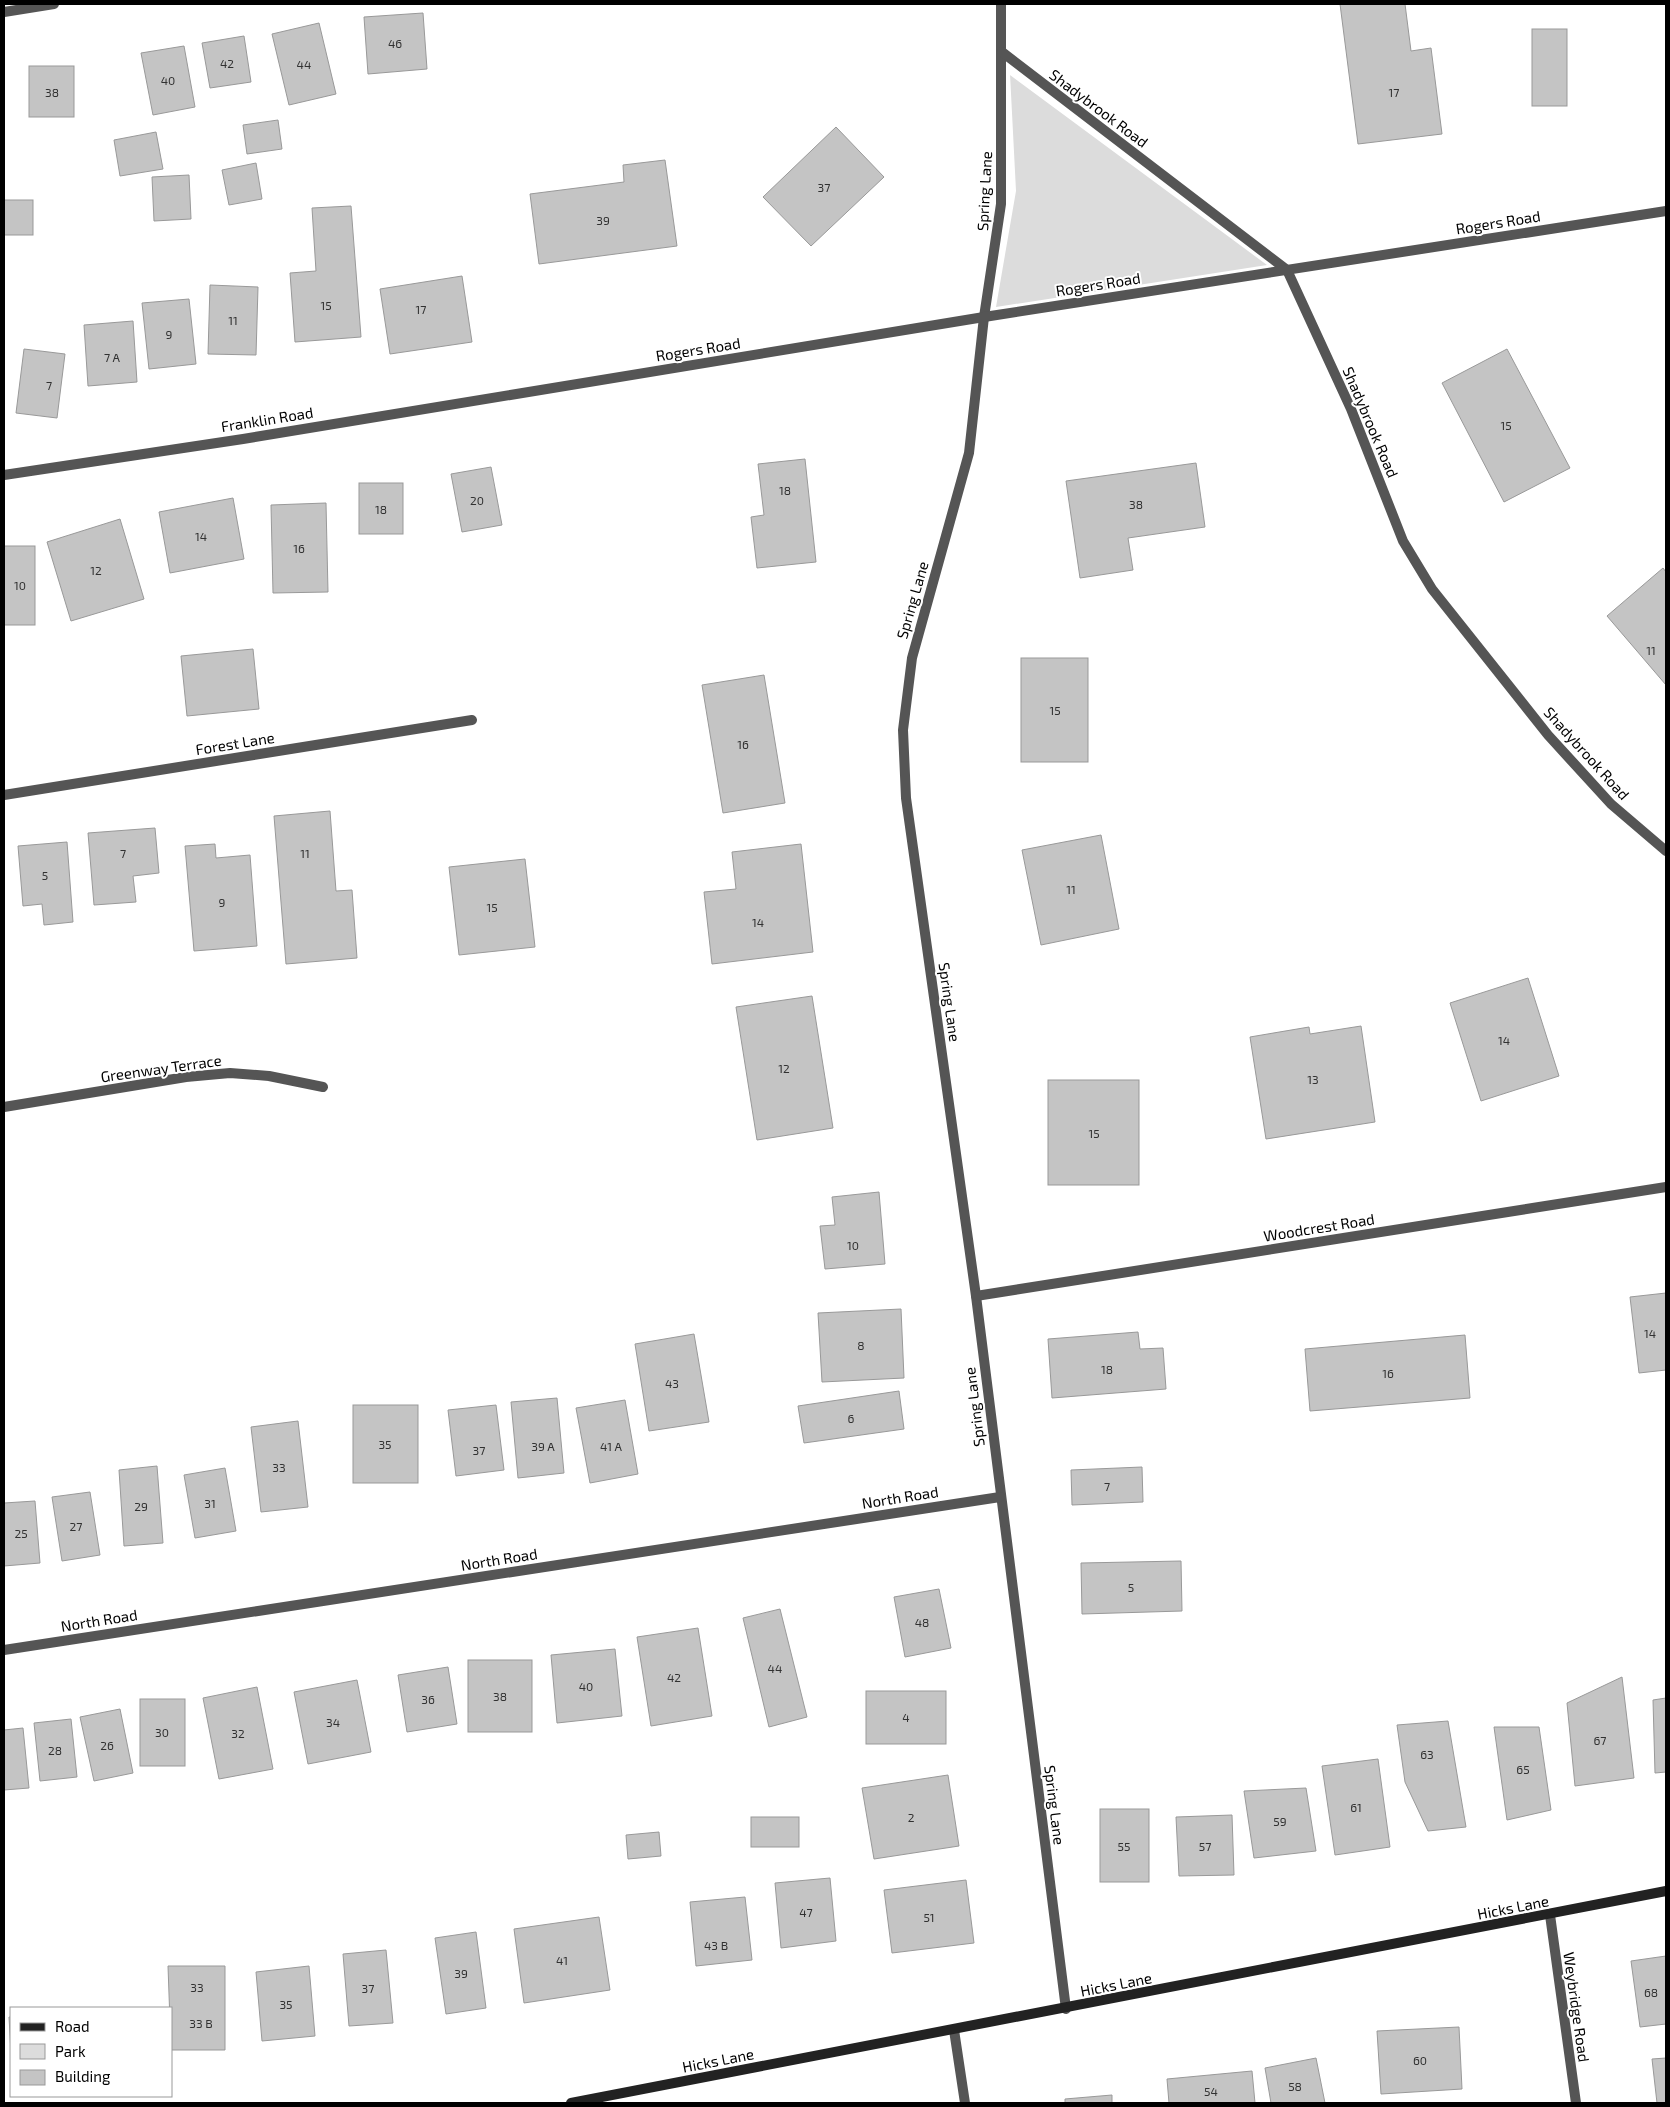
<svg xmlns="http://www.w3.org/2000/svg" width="1670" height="2107" viewBox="0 0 1670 2107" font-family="'Exo 2',sans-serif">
  <rect width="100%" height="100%" fill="#fff"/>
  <path fill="#dcdcdc" d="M1010,74V75L1267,265L996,307L1016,191Z"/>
  <g fill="#c4c4c4" stroke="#999">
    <path d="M1340,4H1405L1411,51L1431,48L1442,134L1358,144Z"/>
    <path d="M423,13L427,69L368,74L364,17Z"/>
    <path d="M319,23L336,94L289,105L272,34Z"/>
    <rect x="1532" y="29" width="35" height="77"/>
    <path d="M244,36L251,82L210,88L202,43Z"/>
    <path d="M184,46L195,107L153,115L141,53Z"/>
    <rect x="29" y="66" width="45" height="51"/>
    <path d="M278,120L282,149L247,154L243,125Z"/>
    <path d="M836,127L884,177L811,246L763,197Z"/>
    <path d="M156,132L163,169L120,176L114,140Z"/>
    <path d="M665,160L677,246L539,264L530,194L624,182L623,165Z"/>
    <path d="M256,163L262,199L229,205L222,170Z"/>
    <path d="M189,175L191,219L154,221L152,177Z"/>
    <rect x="4" y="200" width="29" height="35"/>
    <path d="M351,206L361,337L295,342L290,273L316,271L312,208Z"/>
    <path d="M462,276L472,342L390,354L380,289Z"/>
    <path d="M210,285L258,287L256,355L208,354Z"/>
    <path d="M189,299L196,364L149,369L142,303Z"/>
    <path d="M133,321L137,382L88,386L84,325Z"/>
    <path d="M24,349L65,354L57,418L16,413Z"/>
    <path d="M1507,349L1570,468L1504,502L1442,383Z"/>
    <path d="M805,459L816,562L757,568L751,517L764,515L758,464Z"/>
    <path d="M1196,463L1205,527L1128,538L1133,570L1080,578L1066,481Z"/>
    <path d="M491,467L502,525L462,532L451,474Z"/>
    <rect x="359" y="483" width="44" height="51"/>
    <path d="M233,498L244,559L170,573L159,512Z"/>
    <path d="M326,503L328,592L273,593L271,505Z"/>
    <path d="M120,519L144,599L71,621L47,542Z"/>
    <rect x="4" y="546" width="31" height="79"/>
    <path d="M1663,568L1666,572V685L1607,616Z"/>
    <path d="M253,649L259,709L187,716L181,656Z"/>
    <rect x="1021" y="658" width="67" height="104"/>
    <path d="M764,675L785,803L723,813L702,685Z"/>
    <path d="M330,811L336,891L352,890L357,958L286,964L274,816Z"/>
    <path d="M155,828L159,873L133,876L136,902L94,905L88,833Z"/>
    <path d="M1101,835L1119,929L1041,945L1022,850Z"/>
    <path d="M67,842L73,922L44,925L42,904L23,906L18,846Z"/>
    <path d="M215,844L216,858L250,855L257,946L194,951L185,846Z"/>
    <path d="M801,844L813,952L712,964L704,892L736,889L732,852Z"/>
    <path d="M525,859L535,947L459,955L449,867Z"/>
    <path d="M1528,978L1559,1076L1481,1101L1450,1003Z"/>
    <path d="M812,996L833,1128L757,1140L736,1007Z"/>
    <path d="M1361,1026L1375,1122L1266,1139L1250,1037L1309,1027L1310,1034Z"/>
    <rect x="1048" y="1080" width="91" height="105"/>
    <path d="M879,1192L885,1264L825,1269L820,1226L835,1225L832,1197Z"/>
    <path d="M1666,1293V1370L1639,1373L1630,1297Z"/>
    <path d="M901,1309L904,1378L822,1382L818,1313Z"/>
    <path d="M1138,1332L1140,1349L1163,1348L1166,1389L1052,1398L1048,1339Z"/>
    <path d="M694,1334L709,1422L649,1431L635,1344Z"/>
    <path d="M1465,1335L1470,1398L1310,1411L1305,1349Z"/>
    <path d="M899,1391L904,1429L804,1443L798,1406Z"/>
    <path d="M557,1398L564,1473L518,1478L511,1402Z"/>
    <path d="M625,1400L638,1474L590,1483L576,1408Z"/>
    <rect x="353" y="1405" width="65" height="78"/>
    <path d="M496,1405L504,1470L456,1476L448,1410Z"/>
    <path d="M298,1421L308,1507L261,1512L251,1427Z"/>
    <path d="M157,1466L163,1543L124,1546L119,1470Z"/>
    <path d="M1142,1467L1143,1502L1072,1505L1071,1470Z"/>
    <path d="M225,1468L236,1531L195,1538L184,1475Z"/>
    <path d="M90,1492L100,1555L62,1561L52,1497Z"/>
    <path d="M35,1501L40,1563L4,1566V1503Z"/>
    <path d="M1181,1561L1182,1611L1082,1614L1081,1563Z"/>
    <path d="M939,1589L951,1648L905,1657L894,1597Z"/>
    <path d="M780,1609L807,1717L769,1727L743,1618Z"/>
    <path d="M698,1628L712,1716L651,1726L637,1637Z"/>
    <path d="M615,1649L622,1716L557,1723L551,1655Z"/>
    <rect x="468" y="1660" width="64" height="72"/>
    <path d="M448,1667L457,1724L407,1732L398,1675Z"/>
    <path d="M1622,1677L1634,1778L1575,1786L1567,1703Z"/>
    <path d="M357,1680L371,1752L308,1764L294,1692Z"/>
    <path d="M257,1687L273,1769L219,1779L203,1698Z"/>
    <rect x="866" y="1691" width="80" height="53"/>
    <path d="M1666,1698V1772L1655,1773L1653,1700Z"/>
    <rect x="140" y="1699" width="45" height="67"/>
    <path d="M120,1709L133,1773L94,1781L80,1717Z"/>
    <path d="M71,1719L77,1777L40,1781L34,1723Z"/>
    <path d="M1448,1721L1466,1827L1428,1831L1405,1782L1397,1725Z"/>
    <path d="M1494,1727H1539L1551,1810L1507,1820Z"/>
    <path d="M23,1728L29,1788L4,1790V1730Z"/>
    <path d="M1378,1759L1390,1847L1335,1855L1322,1766Z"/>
    <path d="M948,1775L959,1846L874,1859L862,1788Z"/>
    <path d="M1306,1788L1316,1851L1254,1858L1244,1791Z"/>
    <rect x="1100" y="1809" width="49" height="73"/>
    <path d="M1232,1815L1234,1875L1179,1876L1176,1817Z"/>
    <rect x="751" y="1817" width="48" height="30"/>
    <path d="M659,1832L661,1856L628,1859L626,1835Z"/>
    <path d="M830,1878L836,1941L781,1948L775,1883Z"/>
    <path d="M966,1880L974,1943L892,1953L884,1890Z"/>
    <path d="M745,1897L752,1960L696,1966L690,1902Z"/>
    <path d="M599,1917L610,1990L524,2003L514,1929Z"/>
    <path d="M476,1932L486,2008L446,2014L435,1938Z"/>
    <path d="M386,1950L393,2023L349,2026L343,1954Z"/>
    <path d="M1666,1956V2024L1640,2027L1631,1961Z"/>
    <path d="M168,1966H225V2050H171Z"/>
    <path d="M309,1966L315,2036L262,2041L256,1972Z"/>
    <path d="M9,2017H11V2053Z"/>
    <path d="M1459,2027L1462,2089L1381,2094L1377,2031Z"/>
    <path d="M1316,2058L1325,2103H1271L1265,2068Z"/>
    <path d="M1666,2058V2103H1657L1652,2059Z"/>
    <path d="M1252,2071L1255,2103H1169L1167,2079Z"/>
    <path d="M1112,2095V2103H1065V2099Z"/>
  </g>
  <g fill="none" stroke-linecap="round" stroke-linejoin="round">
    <g stroke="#555" stroke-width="10">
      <path d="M1001,4V204L984,317L969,453L912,658L903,730L906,798L976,1296L1066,2009"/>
      <path d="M4,12L54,4"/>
      <path d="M1002,52L1287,270L1351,409L1403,541L1432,589L1548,735L1611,804L1666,851"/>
      <path d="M4,475L243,439L984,317L1666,211"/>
      <path d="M4,795L472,720"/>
      <path d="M4,1107L186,1077L230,1073L269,1076L323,1087"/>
      <path d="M976,1296L1666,1187"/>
      <path d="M4,1650L1000,1497"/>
      <path d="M1550,1915L1576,2103"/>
      <path d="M954,2030L965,2103"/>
    </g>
    <path stroke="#222" stroke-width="10" d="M571,2103L1666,1891"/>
  </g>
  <g text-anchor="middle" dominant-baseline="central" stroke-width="4" stroke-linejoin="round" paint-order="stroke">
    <g font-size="12" fill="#313131">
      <text x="395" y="43">46</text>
      <text x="227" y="63">42</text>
      <text x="304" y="64">44</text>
      <text x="168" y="80">40</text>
      <text x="52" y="92">38</text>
      <text x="1394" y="92">17</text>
      <text x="824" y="187">37</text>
      <text x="603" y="220">39</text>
      <text x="326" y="305">15</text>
      <text x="421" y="309">17</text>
      <text x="233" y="320">11</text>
      <text x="169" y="334">9</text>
      <text x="112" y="357">7 A</text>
      <text x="49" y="385">7</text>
      <text x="1506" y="425">15</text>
      <text x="785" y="490">18</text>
      <text x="477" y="500">20</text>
      <text x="1136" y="504">38</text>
      <text x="381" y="509">18</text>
      <text x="201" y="536">14</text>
      <text x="299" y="548">16</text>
      <text x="96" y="570">12</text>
      <text x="20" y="585">10</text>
      <text x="1651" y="650">11</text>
      <text x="1055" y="710">15</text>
      <text x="743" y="744">16</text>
      <text x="123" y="853">7</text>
      <text x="305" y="853">11</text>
      <text x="45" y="875">5</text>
      <text x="1071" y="889">11</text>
      <text x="222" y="902">9</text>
      <text x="492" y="907">15</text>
      <text x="758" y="922">14</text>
      <text x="1504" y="1040">14</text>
      <text x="784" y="1068">12</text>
      <text x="1313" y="1079">13</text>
      <text x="1094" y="1133">15</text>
      <text x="853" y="1245">10</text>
      <text x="1650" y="1333">14</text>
      <text x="861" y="1345">8</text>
      <text x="1107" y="1369">18</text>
      <text x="1388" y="1373">16</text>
      <text x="672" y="1383">43</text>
      <text x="851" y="1418">6</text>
      <text x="385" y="1444">35</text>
      <text x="543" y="1446">39 A</text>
      <text x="611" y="1446">41 A</text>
      <text x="479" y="1450">37</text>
      <text x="279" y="1467">33</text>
      <text x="1107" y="1486">7</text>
      <text x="210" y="1503">31</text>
      <text x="141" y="1506">29</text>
      <text x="76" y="1526">27</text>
      <text x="21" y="1533">25</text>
      <text x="1131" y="1587">5</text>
      <text x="922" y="1622">48</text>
      <text x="775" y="1668">44</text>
      <text x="674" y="1677">42</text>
      <text x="586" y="1686">40</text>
      <text x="500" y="1696">38</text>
      <text x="428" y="1699">36</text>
      <text x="906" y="1717">4</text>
      <text x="333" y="1722">34</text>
      <text x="162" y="1732">30</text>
      <text x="238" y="1733">32</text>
      <text x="1600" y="1740">67</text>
      <text x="107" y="1745">26</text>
      <text x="55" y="1750">28</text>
      <text x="1427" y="1754">63</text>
      <text x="1523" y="1769">65</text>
      <text x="1356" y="1807">61</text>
      <text x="911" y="1817">2</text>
      <text x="1280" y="1821">59</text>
      <text x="1124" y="1846">55</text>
      <text x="1205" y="1846">57</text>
      <text x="806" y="1912">47</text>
      <text x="929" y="1917">51</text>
      <text x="716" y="1945">43 B</text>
      <text x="562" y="1960">41</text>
      <text x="461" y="1973">39</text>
      <text x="197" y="1987">33</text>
      <text x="368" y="1988">37</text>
      <text x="1651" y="1992">68</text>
      <text x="286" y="2004">35</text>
      <text x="201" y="2023">33 B</text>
      <text x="1420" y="2060">60</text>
      <text x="1295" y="2086">58</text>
      <text x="1211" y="2091">54</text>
    </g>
    <g font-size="15" fill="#000" stroke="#fff">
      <text transform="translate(1099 108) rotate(37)">Shadybrook Road</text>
      <text transform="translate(984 191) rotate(-87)">Spring Lane</text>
      <text transform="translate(1498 222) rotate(-9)">Rogers Road</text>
      <text transform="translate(1098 284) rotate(-9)">Rogers Road</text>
      <text transform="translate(698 349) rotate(-9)">Rogers Road</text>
      <text transform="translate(267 419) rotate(-9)">Franklin Road</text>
      <text transform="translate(1371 422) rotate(67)">Shadybrook Road</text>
      <text transform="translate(912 600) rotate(-74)">Spring Lane</text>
      <text transform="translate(235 743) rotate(-9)">Forest Lane</text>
      <text transform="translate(1587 753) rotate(48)">Shadybrook Road</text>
      <text transform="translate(950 1002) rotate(82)">Spring Lane</text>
      <text transform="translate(161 1068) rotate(-8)">Greenway Terrace</text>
      <text transform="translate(1319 1227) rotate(-9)">Woodcrest Road</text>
      <text transform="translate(974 1407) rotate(-97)">Spring Lane</text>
      <text transform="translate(900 1497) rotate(-9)">North Road</text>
      <text transform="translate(499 1559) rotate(-9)">North Road</text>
      <text transform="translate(99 1620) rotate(-9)">North Road</text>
      <text transform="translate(1055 1805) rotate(83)">Spring Lane</text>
      <text transform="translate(1513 1907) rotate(-11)">Hicks Lane</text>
      <text transform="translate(1116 1984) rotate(-11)">Hicks Lane</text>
      <text transform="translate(1577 2007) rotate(82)">Weybridge Road</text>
      <text transform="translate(718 2060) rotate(-11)">Hicks Lane</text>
    </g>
  </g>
  <rect width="1670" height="2107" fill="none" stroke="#000000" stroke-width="10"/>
  <rect x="10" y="2007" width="162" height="90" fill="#ffffff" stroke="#999999"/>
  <rect x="20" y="2023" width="25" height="8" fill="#222222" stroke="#999999"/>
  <text x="55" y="2032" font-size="15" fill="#000000">Road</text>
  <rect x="20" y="2044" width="25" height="15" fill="#dcdcdc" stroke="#999999"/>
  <text x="55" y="2057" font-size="15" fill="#000000">Park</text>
  <rect x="20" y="2070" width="25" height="15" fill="#c4c4c4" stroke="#999999"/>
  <text x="55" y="2082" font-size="15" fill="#000000">Building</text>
</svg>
